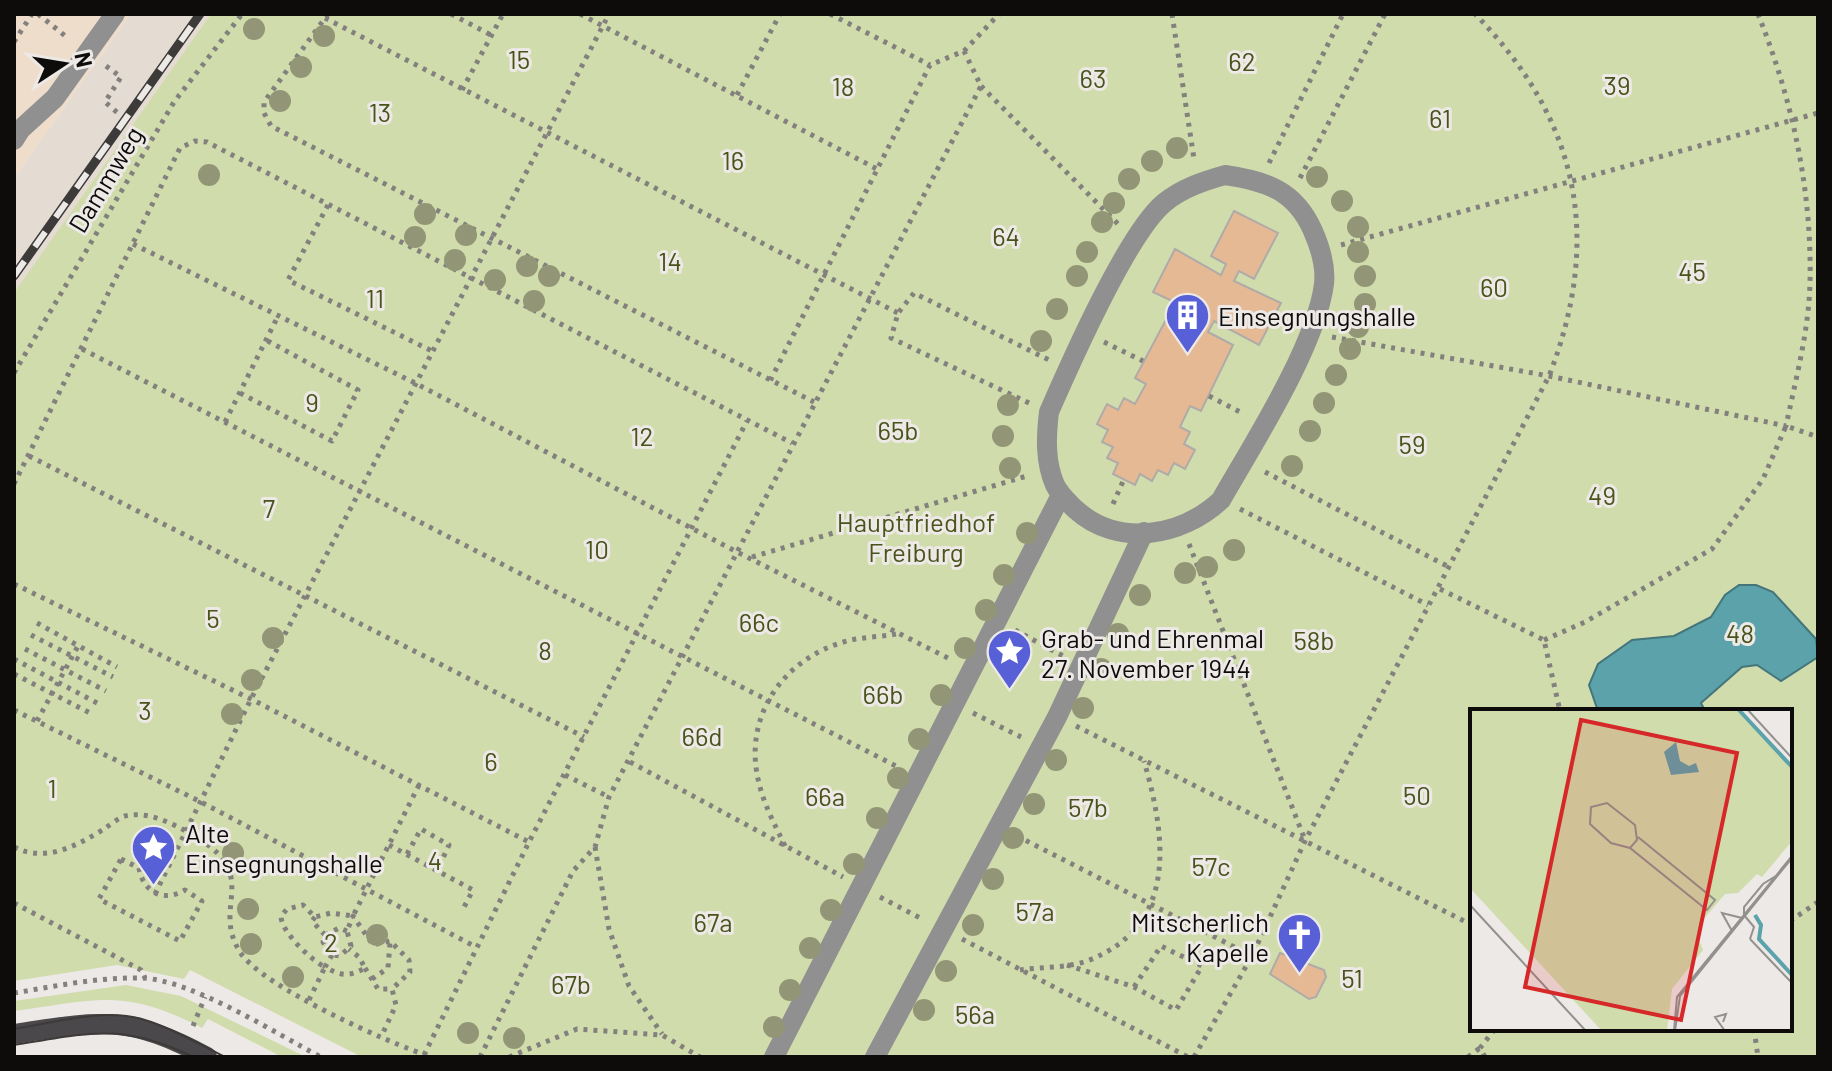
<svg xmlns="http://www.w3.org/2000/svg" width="1832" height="1071" viewBox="0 0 1832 1071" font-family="Barlow,sans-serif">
  <rect width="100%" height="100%" fill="#ede9e6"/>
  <path fill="#e4dbd2" d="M131,14H212L14,294V178Z"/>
  <path fill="#efddcc" d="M14,14H131L14,178Z"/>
  <g fill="#d0dcab" fill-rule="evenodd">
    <path d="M211,14H1818V1057H362L190,970L184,979L117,965L14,981V293ZM1472,711H1790V1029H1472Z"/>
    <path d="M126,985L181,996L306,1057H282L208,1019L202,1028C124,987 97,1000 14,1011V1001Z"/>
  </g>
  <path fill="#5ca2ab" stroke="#44757b" stroke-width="2" d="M1739,585H1756L1773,592L1816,639L1818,657L1781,681L1757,665L1742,667L1701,703L1705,711H1598L1589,685L1598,664L1632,640L1674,636L1711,617L1725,595Z"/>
  <g fill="#e5b993" stroke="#afaba9" stroke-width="2">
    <path d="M1234,211L1278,233L1254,279L1239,271L1234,281L1281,303L1259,345L1214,321L1208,332L1233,345L1201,411L1190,406L1180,427L1190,432L1184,444L1195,450L1185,469L1174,463L1168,475L1158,470L1152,481L1140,474L1135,485L1113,474L1118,463L1107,458L1113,447L1102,442L1108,430L1097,424L1107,404L1118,410L1124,398L1135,404L1146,384L1135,378L1170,312L1194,325L1200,314L1153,292L1175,249L1221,275L1226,264L1211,256Z"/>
    <path d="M1280,953L1324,970L1326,977L1316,997L1309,999L1270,974Z"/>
  </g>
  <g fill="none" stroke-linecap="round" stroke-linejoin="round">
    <g stroke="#83807e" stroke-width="5" stroke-dasharray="4 6" stroke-linecap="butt">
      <path d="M38,14L69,39"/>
      <path d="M328,14L264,102V113L271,126L814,402"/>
      <path d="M451,14L491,35"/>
      <path d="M580,14L877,169"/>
      <path d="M830,14L930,65"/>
      <path d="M1172,14L1194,159"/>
      <path d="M325,18L898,313"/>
      <path d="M14,42L32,14"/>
      <path d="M964,51L999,14"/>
      <path d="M106,66L121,77L105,102L119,114"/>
      <path d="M981,86L1118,224"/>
      <path d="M462,90L503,14"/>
      <path d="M737,95L780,14"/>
      <path d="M1269,163L1343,14"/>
      <path d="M1300,178L1385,14"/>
      <path d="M328,205L288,280L432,351"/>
      <path d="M133,244L415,383L737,552L952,660"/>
      <path d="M1341,245L1818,113"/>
      <path d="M1332,337L1549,376L1786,426C1796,378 1809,330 1810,282C1812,189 1792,99 1758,14"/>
      <path d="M1104,342L1143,361"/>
      <path d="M82,349L896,766"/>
      <path d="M14,373L174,102L242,14"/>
      <path d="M240,393L332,441L358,390L266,340"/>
      <path d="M1209,396L1244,414"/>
      <path d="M1029,403L891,338L898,313L914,293L1049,360"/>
      <path d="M225,422L278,316"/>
      <path d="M29,456L584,737"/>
      <path d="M1265,472L1449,567"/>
      <path d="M14,484L180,148L195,141L207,142L792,443"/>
      <path d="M1113,504L1124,479"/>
      <path d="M1240,509L1428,605"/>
      <path d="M1189,544L1305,840"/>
      <path d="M752,557L1027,476"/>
      <path d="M14,584L251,699L529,842"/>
      <path d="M1440,589L1544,640L1560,711"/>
      <path d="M37,623L117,667"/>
      <path d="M1015,630L1063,656"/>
      <path d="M31,635L113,677"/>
      <path d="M1544,640L1585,622L1712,549L1763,479L1786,426L1818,437"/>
      <path d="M25,649L106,691"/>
      <path d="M14,659L99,704"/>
      <path d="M14,674L92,714"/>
      <path d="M14,710L199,801L476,947"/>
      <path d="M973,713L1021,737"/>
      <path d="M37,721L78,646"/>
      <path d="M1076,726L1472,925"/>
      <path d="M630,762L843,877"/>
      <path d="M565,775L609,797"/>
      <path d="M1017,836L1252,956"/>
      <path d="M389,845L473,890L463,909"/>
      <path d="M785,846C775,825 764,805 759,783C742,717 783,658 847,641C862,637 880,637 896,634"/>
      <path d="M14,847C46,863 76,846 104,829C110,825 118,818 125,816C145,811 167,821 184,830C268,874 209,903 240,952C262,987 389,1043 431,1057"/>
      <path d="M595,847L609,929L629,986L662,1034"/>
      <path d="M407,854L421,829L449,845L437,871"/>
      <path d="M121,859L139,868C143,892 163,903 185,890L202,901L180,941L99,899Z"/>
      <path d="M155,894L251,699L609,14"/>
      <path d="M880,897L924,920"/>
      <path d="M14,903L141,970L145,978"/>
      <path d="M315,917L312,921L325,935"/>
      <path d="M1790,921L1818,902"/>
      <path d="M347,931L339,928L325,935L323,942L332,955L340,956L351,946L347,931L353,916L373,945L390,941L409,960L410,972L392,989L396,1005L381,1037"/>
      <path d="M962,939L1188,1057"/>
      <path d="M332,955L325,967C341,976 349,977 365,968L359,957L349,949"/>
      <path d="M1067,965L1134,987L1176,1010L1202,966L1161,946L1134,987"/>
      <path d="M365,968L378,989H392"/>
      <path d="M1020,970C1040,967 1067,968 1087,961C1179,926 1166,837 1144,761"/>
      <path d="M372,979L388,968L390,942"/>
      <path d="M14,993C56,986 99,977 142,978C192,980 275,1033 321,1057"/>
      <path d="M309,1000L325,967C311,960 281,932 281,916L287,909L303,905L315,917L331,913L353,916L419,785"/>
      <path d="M193,1026L205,997"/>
      <path d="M1754,1029L1758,1057"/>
      <path d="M424,1055L529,842L747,421"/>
      <path d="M480,1057L573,871L595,847L609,797L981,86L964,51L930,65L770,381"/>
      <path d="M509,1057L577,1029L662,1035L700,1057"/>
      <path d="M1194,1057L1252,956L1305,841L1549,376C1603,238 1579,120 1475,14"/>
      <path d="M1468,1057L1480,1048"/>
      <path d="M1485,1057L1480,1048L1495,1029"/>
    </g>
    <g stroke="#919091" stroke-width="20">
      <path d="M14,140L21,129L55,98L115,14"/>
      <path d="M1225,175C1266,181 1295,190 1313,231C1320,247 1326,266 1324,284C1316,346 1253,444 1221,500C1181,537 1118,548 1075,509C1067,501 1060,495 1055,485C1045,462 1046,437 1049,412C1070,364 1127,234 1164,203C1182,188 1204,181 1225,175Z"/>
      <path d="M774,1057L1061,495"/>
      <path d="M875,1057L1057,717L1144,532"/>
    </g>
    <path stroke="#4a484a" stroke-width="20" d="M14,1034C99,1021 128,1014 207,1057"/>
    <g stroke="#3d3b3a" stroke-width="2">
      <path d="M14,1029C54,1023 105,1007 145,1020C172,1028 199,1044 225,1057"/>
      <path d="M14,1045C88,1033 122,1022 193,1057"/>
    </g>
    <defs>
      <path id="rail" d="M14,276L200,14"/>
    </defs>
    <use href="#rail" stroke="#3d3b3a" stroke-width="9"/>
    <use href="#rail" stroke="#ede9e6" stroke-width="6" stroke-dasharray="18" stroke-linecap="butt"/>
  </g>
  <g fill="#939676">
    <circle cx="254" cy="29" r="11"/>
    <circle cx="324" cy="36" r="11"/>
    <circle cx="301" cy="67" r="11"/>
    <circle cx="280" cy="101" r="11"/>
    <circle cx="1177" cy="148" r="11"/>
    <circle cx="1152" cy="161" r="11"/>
    <circle cx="209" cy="175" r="11"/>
    <circle cx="1317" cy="177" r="11"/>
    <circle cx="1129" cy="179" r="11"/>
    <circle cx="1342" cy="201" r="11"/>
    <circle cx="1114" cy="203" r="11"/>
    <circle cx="425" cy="214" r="11"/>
    <circle cx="1102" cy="222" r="11"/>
    <circle cx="1358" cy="227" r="11"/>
    <circle cx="466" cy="235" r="11"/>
    <circle cx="415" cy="237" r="11"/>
    <circle cx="1087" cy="252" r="11"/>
    <circle cx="1358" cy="252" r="11"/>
    <circle cx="455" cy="260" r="11"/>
    <circle cx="527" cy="266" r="11"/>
    <circle cx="549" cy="276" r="11"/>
    <circle cx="1077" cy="276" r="11"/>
    <circle cx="1365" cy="276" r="11"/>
    <circle cx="495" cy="280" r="11"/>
    <circle cx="534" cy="301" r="11"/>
    <circle cx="1365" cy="304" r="11"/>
    <circle cx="1057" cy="309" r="11"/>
    <circle cx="1358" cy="327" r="11"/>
    <circle cx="1041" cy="341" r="11"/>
    <circle cx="1350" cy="349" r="11"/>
    <circle cx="1336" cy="375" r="11"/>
    <circle cx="1324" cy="403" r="11"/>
    <circle cx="1008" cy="405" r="11"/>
    <circle cx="1310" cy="431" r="11"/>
    <circle cx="1003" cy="436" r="11"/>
    <circle cx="1292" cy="466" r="11"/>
    <circle cx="1010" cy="468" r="11"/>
    <circle cx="1027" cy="533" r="11"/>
    <circle cx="1234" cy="550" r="11"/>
    <circle cx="1207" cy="567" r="11"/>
    <circle cx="1185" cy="573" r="11"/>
    <circle cx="1004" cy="575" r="11"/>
    <circle cx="1140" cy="595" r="11"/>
    <circle cx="986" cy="610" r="11"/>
    <circle cx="1118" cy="634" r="11"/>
    <circle cx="273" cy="638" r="11"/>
    <circle cx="965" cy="648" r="11"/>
    <circle cx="1101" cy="669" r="11"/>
    <circle cx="252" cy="680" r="11"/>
    <circle cx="941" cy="695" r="11"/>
    <circle cx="1083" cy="708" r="11"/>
    <circle cx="232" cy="714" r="11"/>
    <circle cx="919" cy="739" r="11"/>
    <circle cx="1056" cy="760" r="11"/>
    <circle cx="898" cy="778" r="11"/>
    <circle cx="1034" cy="804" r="11"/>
    <circle cx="877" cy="818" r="11"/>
    <circle cx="1013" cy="838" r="11"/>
    <circle cx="233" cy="853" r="11"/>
    <circle cx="854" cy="864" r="11"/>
    <circle cx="993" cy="879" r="11"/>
    <circle cx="248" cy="909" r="11"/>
    <circle cx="831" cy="910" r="11"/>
    <circle cx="973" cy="925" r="11"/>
    <circle cx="377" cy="935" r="11"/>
    <circle cx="251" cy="944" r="11"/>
    <circle cx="810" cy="948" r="11"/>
    <circle cx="946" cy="971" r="11"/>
    <circle cx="293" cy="977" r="11"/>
    <circle cx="790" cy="990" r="11"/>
    <circle cx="924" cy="1010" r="11"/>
    <circle cx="774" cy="1027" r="11"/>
    <circle cx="468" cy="1033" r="11"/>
    <circle cx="514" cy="1038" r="11"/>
  </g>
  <defs>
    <symbol id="building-pin" viewBox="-11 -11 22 30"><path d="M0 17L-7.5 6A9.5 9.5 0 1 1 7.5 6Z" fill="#5760d7" stroke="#ede9e6"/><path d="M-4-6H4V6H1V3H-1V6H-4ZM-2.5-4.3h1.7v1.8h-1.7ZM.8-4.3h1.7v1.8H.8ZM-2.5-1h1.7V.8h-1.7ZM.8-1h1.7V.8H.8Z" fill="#fff"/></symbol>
    <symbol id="sight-pin" viewBox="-11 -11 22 30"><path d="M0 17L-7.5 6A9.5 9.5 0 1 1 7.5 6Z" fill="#5760d7" stroke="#ede9e6"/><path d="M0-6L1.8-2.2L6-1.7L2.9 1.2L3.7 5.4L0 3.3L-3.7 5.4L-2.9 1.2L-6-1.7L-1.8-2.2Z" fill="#fff"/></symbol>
    <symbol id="church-pin" viewBox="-11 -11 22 30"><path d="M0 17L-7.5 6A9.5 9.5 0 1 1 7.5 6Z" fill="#5760d7" stroke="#ede9e6"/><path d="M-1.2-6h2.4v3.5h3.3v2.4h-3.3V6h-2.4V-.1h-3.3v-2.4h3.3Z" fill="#fff"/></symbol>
  </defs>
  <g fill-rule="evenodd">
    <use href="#building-pin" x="1162" y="290" width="51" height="69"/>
    <use href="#sight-pin" x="984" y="626" width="51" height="69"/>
    <use href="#sight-pin" x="128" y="822" width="51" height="69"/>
    <use href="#church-pin" x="1274" y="910" width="51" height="69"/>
  </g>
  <g text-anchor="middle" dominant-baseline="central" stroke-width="6" stroke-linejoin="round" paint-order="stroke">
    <g font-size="26" fill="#49531a" stroke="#ede9e6">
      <text x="519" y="58">15</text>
      <text x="1242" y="60">62</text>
      <text x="1093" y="77">63</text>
      <text x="1617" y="84">39</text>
      <text x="843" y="85">18</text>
      <text x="380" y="111">13</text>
      <text x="1440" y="117">61</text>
      <text x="733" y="159">16</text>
      <text x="1006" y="235">64</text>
      <text x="670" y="260">14</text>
      <text x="1692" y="270">45</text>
      <text x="1494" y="286">60</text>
      <text x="375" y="297">11</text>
      <text x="312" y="401">9</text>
      <text x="898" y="429">65b</text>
      <text x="642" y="435">12</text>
      <text x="1412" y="443">59</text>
      <text x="1602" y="494">49</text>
      <text x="269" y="507">7</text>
      <text x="916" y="521">Hauptfriedhof<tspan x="916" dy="30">Freiburg</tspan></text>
      <text x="597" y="548">10</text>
      <text x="213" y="617">5</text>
      <text x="759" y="621">66c</text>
      <text x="1740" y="632">48</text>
      <text x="1314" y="639">58b</text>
      <text x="545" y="649">8</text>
      <text x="883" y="693">66b</text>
      <text x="145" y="709">3</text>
      <text x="702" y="735">66d</text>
      <text x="491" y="760">6</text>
      <text x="52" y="787">1</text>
      <text x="1417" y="794">50</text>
      <text x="825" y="795">66a</text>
      <text x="1088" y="806">57b</text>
      <text x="435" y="859">4</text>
      <text x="1211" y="865">57c</text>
      <text x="1035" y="910">57a</text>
      <text x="713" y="921">67a</text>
      <text x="331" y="941">2</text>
      <text x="1352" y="977">51</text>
      <text x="571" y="983">67b</text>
      <text x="975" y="1013">56a</text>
    </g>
    <g font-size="26" fill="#0d0c0b" stroke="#ede9e6">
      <text transform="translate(105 179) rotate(-59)">Dammweg</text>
    </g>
    <g font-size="26" fill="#0d0c0b" stroke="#ede9e6" text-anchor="start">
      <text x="1218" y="315">Einsegnungshalle</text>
      <text x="1041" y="637">Grab- und Ehrenmal<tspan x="1041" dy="30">27. November 1944</tspan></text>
      <text x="185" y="832">Alte<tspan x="185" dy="30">Einsegnungshalle</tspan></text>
      <text x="1269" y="921" text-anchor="end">Mitscherlich<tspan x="1269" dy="30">Kapelle</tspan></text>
    </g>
  </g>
  <g transform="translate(1470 709)">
    <rect width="322" height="322" fill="#ede9e6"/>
    <path d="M0,0H270L322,56V132L292,168L287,165L268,184L255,185L232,212L228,229L233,241L202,280L197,322H132L0,179Z" fill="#d0dcab"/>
    <path d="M206,33L210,52L219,57L226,54L229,63L201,66L194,43Z" fill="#5ca2ab"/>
    <path fill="none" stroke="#5ca2ab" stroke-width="4" d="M268,0L322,58M285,206L291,216L289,230L322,266"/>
    <path fill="none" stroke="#93918e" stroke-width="2" d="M277,0L322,49M160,139L167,131L165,116L137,94L121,98L120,115L141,134L160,139L237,201L245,191L168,128M0,196L116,322M274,206L284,218L280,230M274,206V198L293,175L309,165M262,222L252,204L272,209M280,230L322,274M253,313L256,305L245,308L255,322M204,322L207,288L322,147M205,322L210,287L322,149"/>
    <path fill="#d62828" fill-opacity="0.15" stroke="#d62828" stroke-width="4" d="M111,11L267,44L211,311L55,278Z"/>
    <rect width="322" height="322" fill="none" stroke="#0d0c0b" stroke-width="4"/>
  </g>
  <rect width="1832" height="1071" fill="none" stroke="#0d0c0b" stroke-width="32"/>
  <g transform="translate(64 64) rotate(78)" stroke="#ede9e6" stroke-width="6" paint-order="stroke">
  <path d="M0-6L14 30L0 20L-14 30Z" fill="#0d0c0b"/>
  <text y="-12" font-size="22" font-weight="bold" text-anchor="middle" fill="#0d0c0b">N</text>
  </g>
</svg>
